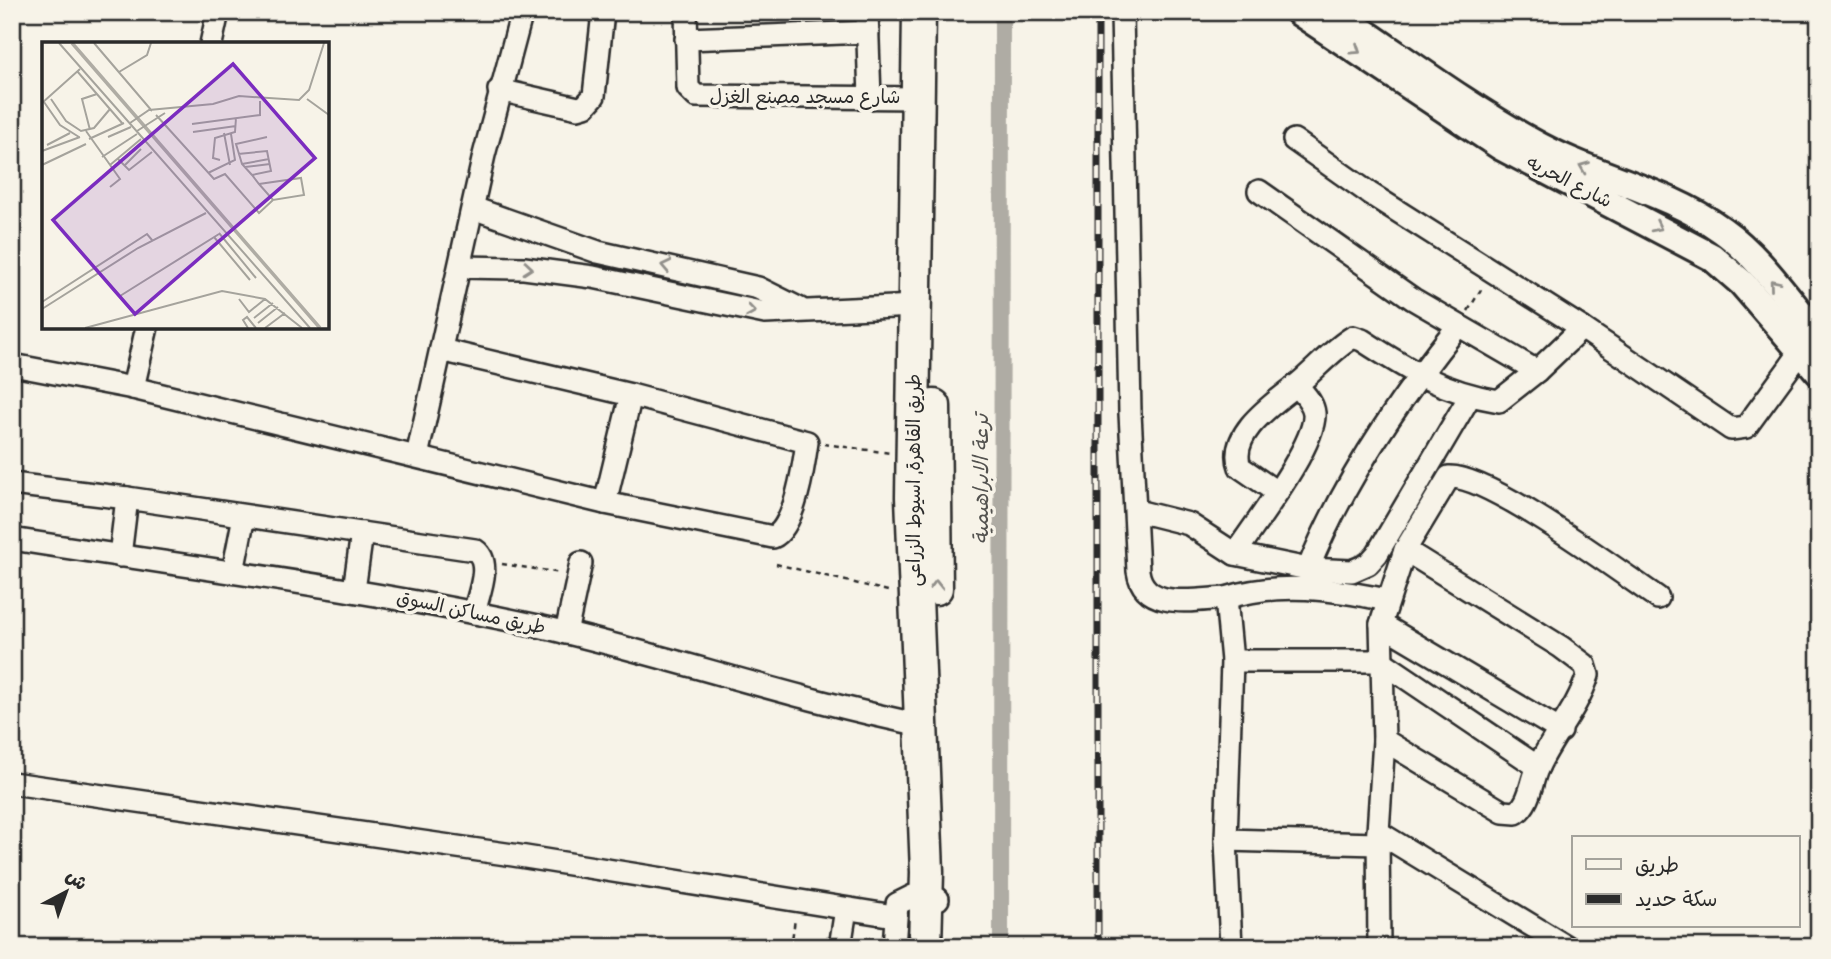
<svg xmlns="http://www.w3.org/2000/svg" width="1831" height="959" viewBox="0 0 1831 959" font-family="'Balsamiq Sans','Playpen Sans Arabic',sans-serif">
  <rect width="100%" height="100%" fill="#f7f3e8"/>
  <filter id="ink" filterUnits="userSpaceOnUse"><feTurbulence type="fractalNoise" baseFrequency=".0143" numOctaves="2"/><feDisplacementMap in="SourceGraphic" scale="14" xChannelSelector="R" yChannelSelector="G"/><feConvolveMatrix kernelMatrix="1 2 1 2 8 2 1 2 1" color-interpolation-filters="sRGB"/></filter>
  <g filter="url(#ink)">
    <g fill="none" stroke-linecap="round" stroke-linejoin="round">
      <path stroke="#afaca4" stroke-width="16" d="M1001,947L1002,12"/>
      <defs>
        <g id="minor">
          <path d="M686,12L688,88L696,96L919,98"/>
          <path d="M867,12L870,98"/>
          <path d="M1122,12L1130,413L1138,571C1144,612 1197,599 1226,598L1232,661L1226,840L1231,947"/>
          <path d="M686,39L868,32"/>
          <path d="M211,44L218,12"/>
          <path d="M499,90L578,108L585,106L594,96L603,12"/>
          <path d="M1294,140L1369,193L1582,328L1731,429L1746,427L1800,353"/>
          <path d="M1259,191L1413,299L1537,371"/>
          <path d="M473,208L598,252L758,288L800,309"/>
          <path d="M460,267L524,268L593,277L765,313L915,306"/>
          <path d="M18,366L133,388L605,503L773,537C795,528 804,464 807,442L631,395L441,350"/>
          <path d="M133,388L147,327"/>
          <path d="M417,456L484,155L522,12"/>
          <path d="M12,484L127,498L475,550C493,562 478,595 474,613"/>
          <path d="M1275,491L1240,467C1227,432 1278,401 1299,383C1317,368 1333,349 1353,337L1362,340C1408,370 1443,392 1499,401L1537,371L1582,328"/>
          <path d="M605,503L631,395"/>
          <path d="M1137,511L1189,524L1235,554L1308,569L1352,571L1368,564L1377,554L1470,396"/>
          <path d="M12,539C188,567 364,588 538,626C667,655 792,699 922,725"/>
          <path d="M1235,554C1254,525 1317,444 1314,413C1313,402 1303,393 1297,385"/>
          <path d="M120,556L127,498"/>
          <path d="M1308,569C1343,482 1399,399 1458,326"/>
          <path d="M233,572L244,516"/>
          <path d="M354,590L362,533"/>
          <path d="M1226,598C1280,581 1333,589 1387,600"/>
          <path d="M1381,624L1561,731"/>
          <path d="M566,633L581,563"/>
          <path d="M1232,661H1381L1538,767"/>
          <path d="M1384,740L1503,812L1516,813C1530,803 1531,783 1537,769C1552,736 1577,710 1588,675L1585,665L1561,647L1405,550"/>
          <path d="M12,783L513,855L894,916"/>
          <path d="M1378,832L1567,947"/>
          <path d="M1226,840L1378,844"/>
          <path d="M840,947L846,909"/>
          <path d="M894,947L897,904L913,896L938,899"/>
          <path d="M1379,947L1378,832L1384,740L1381,624L1405,550L1449,477C1488,474 1620,572 1658,598"/>
        </g>
        <g id="major">
          <path d="M1299,12L1500,146L1712,257L1742,283L1819,372"/>
          <path d="M1334,12C1399,55 1462,103 1530,141C1591,176 1665,189 1722,230C1760,257 1789,301 1819,336"/>
        </g>
        <g id="highway">
          <path d="M919,12L912,497L927,872L925,947"/>
          <path d="M934,406L936,588"/>
        </g>
      </defs>
      <use href="#minor" stroke="#2b2b2b" stroke-width="26"/>
      <use href="#major" stroke="#2b2b2b" stroke-width="32"/>
      <use href="#highway" stroke="#2b2b2b" stroke-width="37"/>
      <g stroke="#2b2b2b" stroke-width="2.5" stroke-dasharray="5 5" stroke-linecap="butt">
        <path d="M1468,311L1483,286"/>
        <path d="M824,444L890,453"/>
        <path d="M502,564L561,573"/>
        <path d="M776,564L892,592"/>
        <path d="M792,942L820,947"/>
        <path d="M791,947L795,919"/>
      </g>
      <use href="#minor" stroke="#f7f3e8" stroke-width="21"/>
      <use href="#major" stroke="#f7f3e8" stroke-width="26"/>
      <use href="#highway" stroke="#f7f3e8" stroke-width="32"/>
      <defs>
        <path id="rail" d="M1098,12V947"/>
      </defs>
      <use href="#rail" stroke="#2b2b2b" stroke-width="7"/>
      <use href="#rail" stroke="#f7f3e8" stroke-width="4.5" stroke-dasharray="13" stroke-linecap="butt"/>
    </g>
    <defs><path id="oneway-chevron" d="M-2-3.5L2.5 0L-2 3.5" fill="none" stroke-width="1.6" stroke-linecap="round" stroke-linejoin="round" transform="scale(1.75)"/></defs>
    <g stroke="#918f8a">
      <use href="#oneway-chevron" transform="translate(1356 50) rotate(34)"/>
      <use href="#oneway-chevron" transform="translate(1584 167) rotate(-158)"/>
      <use href="#oneway-chevron" transform="translate(1657 227) rotate(27)"/>
      <use href="#oneway-chevron" transform="translate(666 266) rotate(-168)"/>
      <use href="#oneway-chevron" transform="translate(528 268) rotate(5)"/>
      <use href="#oneway-chevron" transform="translate(1774 284) rotate(-130)"/>
      <use href="#oneway-chevron" transform="translate(751 311) rotate(8)"/>
      <use href="#oneway-chevron" transform="translate(936 585) rotate(-91)"/>
    </g>
  </g>
  <g text-anchor="middle" dominant-baseline="central" stroke-width="7" stroke-linejoin="round" paint-order="stroke">
    <g font-size="19" fill="#2b2b2b" stroke="#f7f3e8">
      <text x="805" y="97">شارع مسجد مصنع الغزل</text>
      <text transform="translate(1569 182) rotate(27)">شارع الحريه</text>
      <text transform="translate(914 480) rotate(-90)">طريق القاهرة, اسيوط الزراعى</text>
      <text transform="translate(471 613) rotate(12)">طريق مساكن السوق</text>
    </g>
    <g font-size="21" font-style="italic" fill="#53524f" stroke="#f7f3e8">
      <text transform="translate(981 479) rotate(-90)">ترعة الابراهيمية</text>
    </g>
  </g>
  <g transform="translate(42 42)">
    <rect width="287" height="287" fill="#f7f3e8"/>
    <path fill="none" stroke="#afaca4" stroke-width="3.5" d="M30,1L278,286"/>
    <path fill="none" stroke="#a5a39c" stroke-width="2" d="M17,1L268,286M52,1L110,69M35,29L80,81M77,30L105,13L109,1M9,57L24,79L39,89L52,86L68,67M265,57L287,73M2,60L18,83L37,95M0,61L38,27M114,73L172,137L183,132L217,171L231,158M88,81L107,68L171,62L197,54L257,58L267,48L282,1M150,82L218,73V59M48,88L40,57L55,52M44,89L78,137L68,145M95,89L123,71M151,90L194,84M182,91L188,123M66,95L89,85M47,97L82,81M5,103L28,91M0,109L38,95M196,112L225,109L229,129L210,133M60,115L95,92M76,117L87,128L110,110M178,118L171,116L173,96L193,90L194,76M200,122L227,117M0,123L44,102M68,123L99,97M82,124L99,107M203,125L228,122M166,131L193,118L189,92M217,142L259,136L262,153L231,158L217,142L210,133L200,122L194,102L225,95M177,191L214,236M172,195L208,238M78,254L177,192M197,257L207,270L223,257M0,260L105,192L110,198M0,267L96,206L164,171M212,276L231,261M216,281L236,265M43,286L180,249L223,257L260,286M206,286L201,278L205,275L214,286M223,286L243,271"/>
    <path fill="#7b2cbf" fill-opacity="0.15" stroke="#7b2cbf" stroke-width="3.5" d="M191,22L273,116L93,272L11,178Z"/>
    <rect width="287" height="287" fill="none" stroke="#2b2b2b" stroke-width="3.5"/>
  </g>
  <rect width="1831" height="959" fill="none" stroke="#f7f3e8" stroke-width="42"/>
  <rect x="21" y="21" width="1789" height="917" fill="none" stroke="#2b2b2b" stroke-width="2.5" filter="url(#ink)"/>
  <rect x="1572" y="836" width="228" height="91" fill="#f7f3e8" stroke="#a5a39c" stroke-width="2"/>
  <rect x="1586" y="859" width="35" height="10" fill="#f7f3e8" stroke="#a5a39c" stroke-width="2"/>
  <text x="1635" y="872" font-size="21" fill="#2b2b2b">طريق</text>
  <rect x="1586" y="894" width="35" height="10" fill="#2b2b2b" stroke="#a5a39c" stroke-width="2"/>
  <text x="1635" y="906" font-size="21" fill="#2b2b2b">سكة حديد</text>
  <g transform="translate(66 892) rotate(41)" stroke="#f7f3e8" stroke-width="5" paint-order="stroke">
  <path d="M0-5L12 26L0 18L-12 26Z" fill="#2b2b2b"/>
  <text y="-10" font-size="19" font-weight="bold" text-anchor="middle" fill="#2b2b2b">ش</text>
  </g>
</svg>
